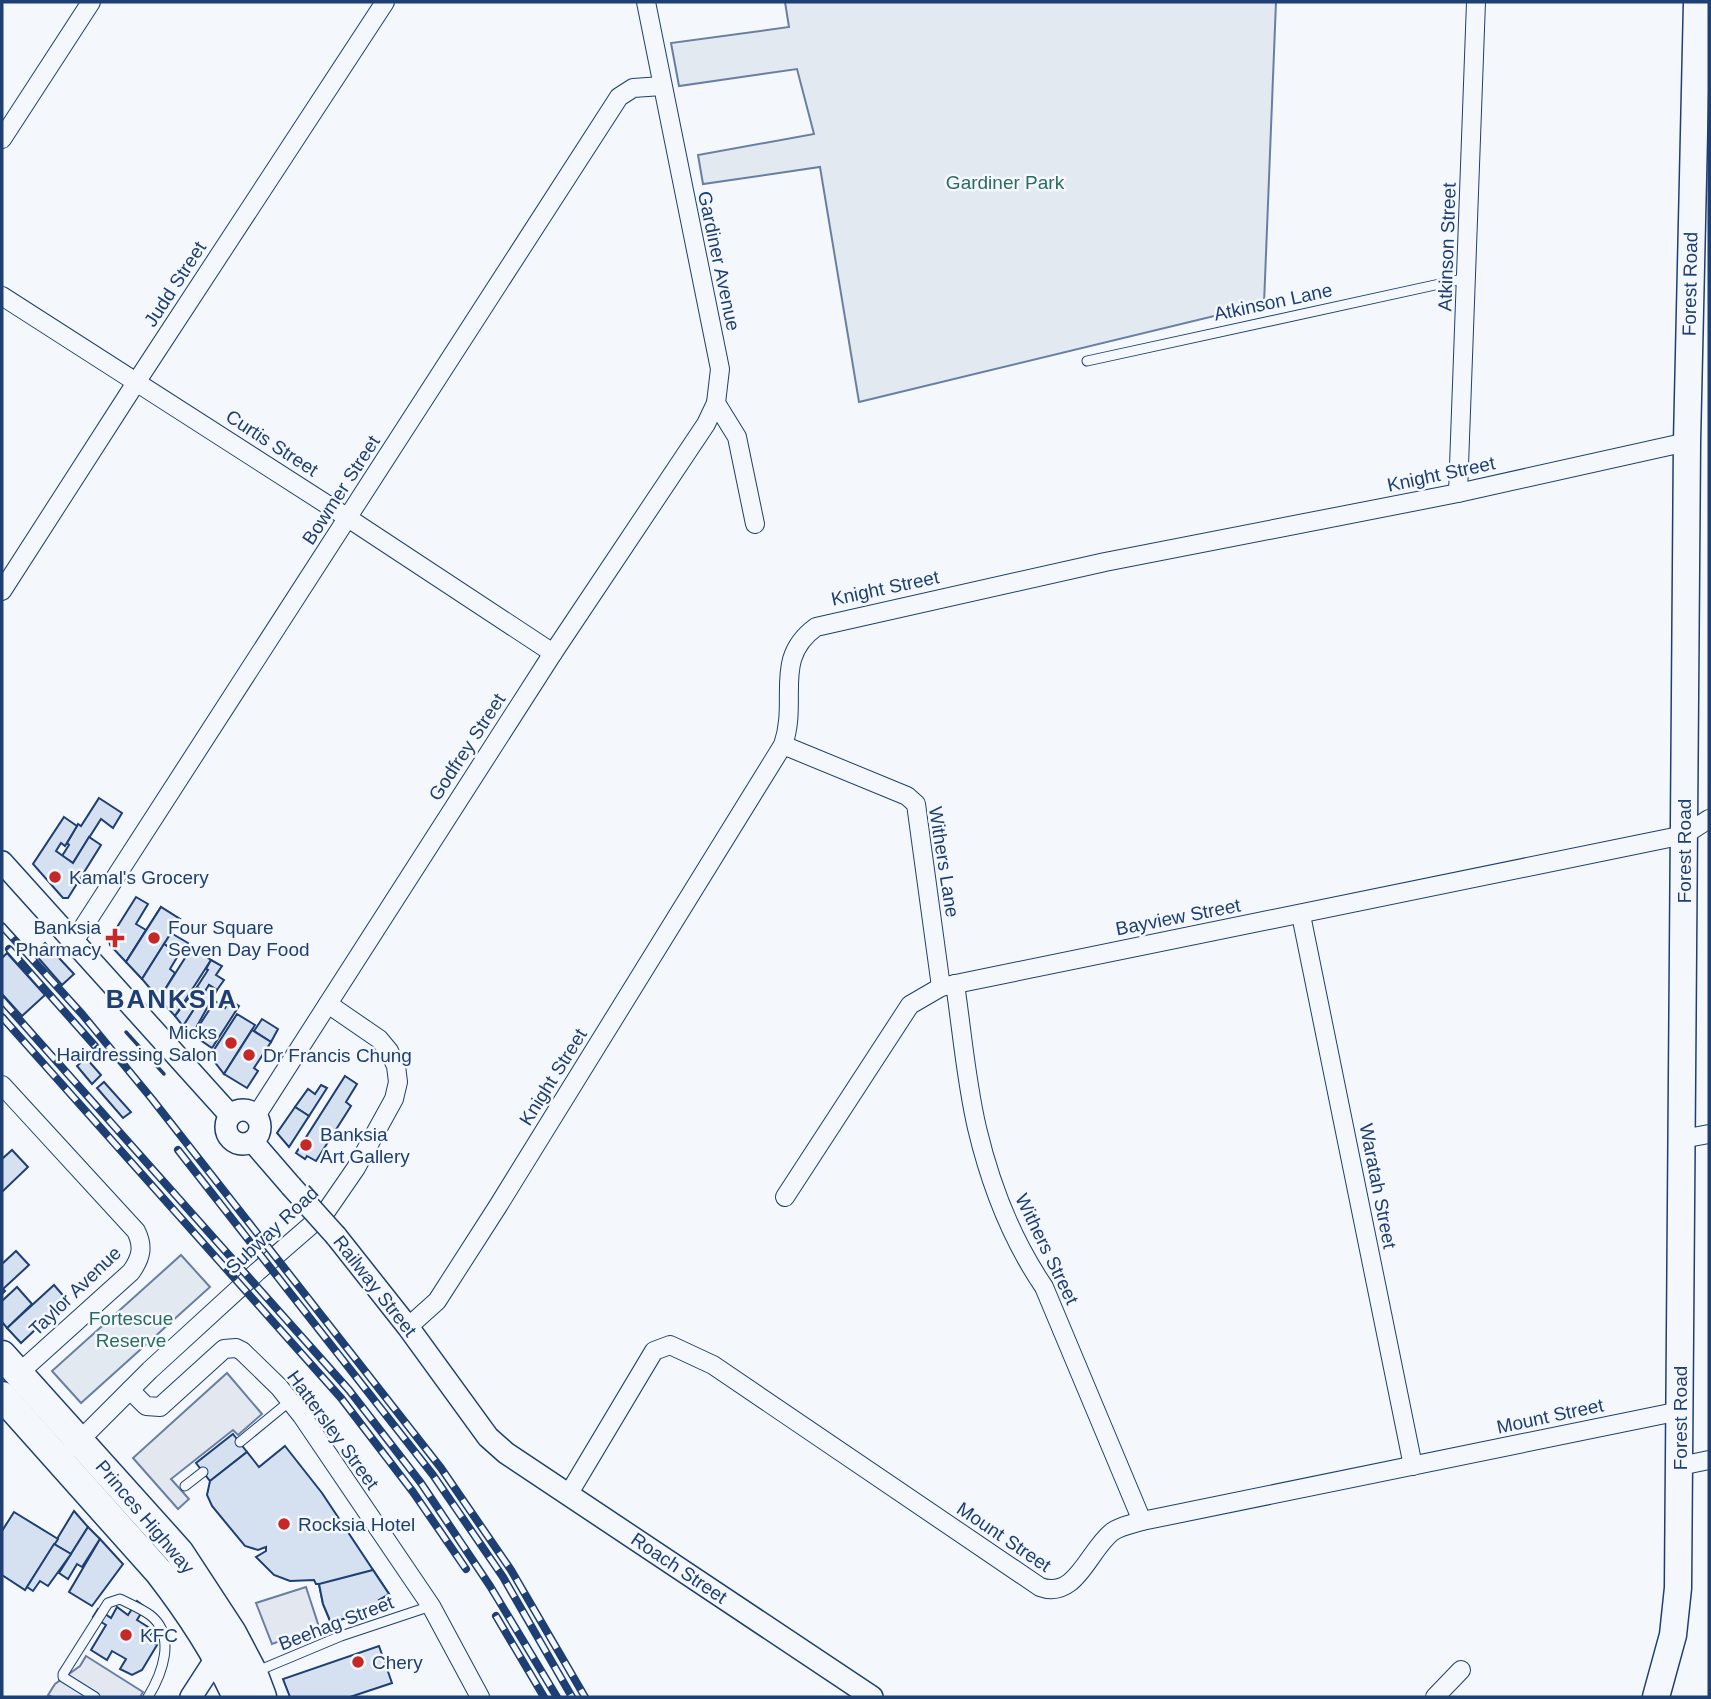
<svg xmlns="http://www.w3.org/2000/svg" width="1711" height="1699" viewBox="0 0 1711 1699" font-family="Arial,sans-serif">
  <rect width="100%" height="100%" fill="#f4f7fb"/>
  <g fill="#e3e9f0" stroke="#687fa3" stroke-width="2">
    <path d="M785,2H1276L1264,304L859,402L820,167L703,184L698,155L814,134L797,69L679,86L671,43L789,27Z"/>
    <path d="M181,1255L210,1287L81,1403L52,1371Z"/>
  </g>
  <g fill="#e3e8f0" stroke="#687fa3" stroke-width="2">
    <path d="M227,1373L262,1414L238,1435L233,1430L171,1479L189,1499L178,1509L133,1458Z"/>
    <path d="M306,1587L319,1627L272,1644L256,1603Z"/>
    <path d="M86,1656L143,1692L140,1697H52L48,1695L55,1684L80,1666Z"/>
  </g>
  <g fill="#d5e0f0" stroke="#1d3f73" stroke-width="2">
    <path d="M99,798L122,813L113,828L101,819L73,863L62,856L69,845L67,843L78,824L81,826Z"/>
    <path d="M64,817L77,826L65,846L61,843L56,851L73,863L89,837L101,845L68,898H63L33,864Z"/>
    <path d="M136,897L148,904L136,924L146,930L126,962L110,945L109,940Z"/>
    <path d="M161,907L180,919L142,979L126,962Z"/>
    <path d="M161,907L180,919L142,979L126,962Z"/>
    <path d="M171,933L188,943L180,955L164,944Z"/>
    <path d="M45,943L74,974L62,985L34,953Z"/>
    <path d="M164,944L179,954L170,969L175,973L159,999L142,979Z"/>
    <path d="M192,947L211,960L175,1016L159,999Z"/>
    <path d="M7,953L45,995L22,1016L2,994V958Z"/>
    <path d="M211,960L222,966L216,975L224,980L217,990L209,985L205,992L197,987L208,970L206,969Z"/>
    <path d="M209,985L217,990L192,1035L183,1026Z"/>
    <path d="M197,987L205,992L183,1026L175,1016Z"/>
    <path d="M230,1000L239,1006L212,1048L193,1035L215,1001L225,1008Z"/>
    <path d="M237,1014L255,1025L224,1074L210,1056Z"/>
    <path d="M262,1019L278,1029L271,1042L254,1031Z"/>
    <path d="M252,1030L271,1042L254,1068L258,1071L247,1088L224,1074Z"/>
    <path d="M86,1058L101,1075L92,1084L77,1066Z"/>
    <path d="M345,1076L357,1084L346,1102L351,1106L316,1161L307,1156L305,1159L296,1153Z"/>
    <path d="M104,1082L131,1112L123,1118L97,1088Z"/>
    <path d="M321,1085L327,1088L309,1116L295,1107L308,1089L315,1094Z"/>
    <path d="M295,1107L309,1116L289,1147L277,1133Z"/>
    <path d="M12,1150L28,1167L2,1192V1159Z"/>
    <path d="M16,1251L29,1265L3,1289L5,1291L2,1294V1264Z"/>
    <path d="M54,1285L67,1300L21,1343L7,1328Z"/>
    <path d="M17,1287L32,1304L7,1328L2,1322V1301Z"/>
    <path d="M233,1434L247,1452L210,1481L196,1463Z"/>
    <path d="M285,1446L322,1493L389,1594L379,1600L382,1606L331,1623L323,1604L319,1584H316L314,1580L290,1581L274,1575L256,1557L266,1551V1547L258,1550L245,1546L212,1506L207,1495L210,1481L247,1452L259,1467Z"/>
    <path d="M74,1511L88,1527L71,1554L54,1544Z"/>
    <path d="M14,1512L58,1539L25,1590L2,1575V1531Z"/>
    <path d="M88,1527L100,1539L82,1567L77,1564L68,1579L59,1573Z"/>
    <path d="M100,1539L123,1564L92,1606L69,1592Z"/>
    <path d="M54,1544L71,1554L48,1586L40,1581L33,1591L27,1587Z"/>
    <path d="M373,1570L389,1594L379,1600L382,1606L331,1623L323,1604L319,1584Z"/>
    <path d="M137,1601L145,1607L137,1620L153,1630L148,1639L157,1645L142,1670L132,1675L120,1669L126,1659L112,1651L107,1660L91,1650L106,1625L93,1617L98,1609L111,1618L117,1607L128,1615Z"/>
    <path d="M379,1646L392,1683L350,1697H290L283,1679Z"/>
  </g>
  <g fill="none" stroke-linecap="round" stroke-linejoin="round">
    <defs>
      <g id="service">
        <path d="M1087,361L1467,278"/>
        <path d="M240,1442L290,1401"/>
        <path d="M185,1486L203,1472"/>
        <path d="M255,1672L341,1636L431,1606"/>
        <path d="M95,1697L63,1677V1674L108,1603L120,1599C130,1604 142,1609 150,1615C177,1636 162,1674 148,1697"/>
      </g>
      <g id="minor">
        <path d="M646,2L720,369L716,403L737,437L755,524"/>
        <path d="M2,139L91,2"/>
        <path d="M2,296L348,518L553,653"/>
        <path d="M1458,493L1476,2"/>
        <path d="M2,591L137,381L385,2"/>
        <path d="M783,745L907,796L916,804L941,987"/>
        <path d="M1301,915L1413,1466"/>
        <path d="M73,943L619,97L633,88L662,86"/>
        <path d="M955,984C962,1031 966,1081 977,1128C990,1183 1012,1240 1044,1287L1142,1521"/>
        <path d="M2,1085L136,1231C144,1247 141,1258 131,1272L19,1373"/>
        <path d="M256,1116L553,653L706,424L716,403"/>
        <path d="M1682,1139L1709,1134"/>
        <path d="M785,1197L910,1005L941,987L1684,835L1709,819"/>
        <path d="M408,1327L437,1301L498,1206L783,745C799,699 772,659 816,627L1105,562L1458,493L1687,442"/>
        <path d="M130,1390L146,1406L160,1407L224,1349L236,1348L242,1351L279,1387L302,1416L431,1606L480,1697"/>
        <path d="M73,1447L150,1370L257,1272L325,1213L356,1168L394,1099L398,1082L396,1066L389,1051L379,1039L328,1004"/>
        <path d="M1680,1466L1709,1460"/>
        <path d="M568,1495L654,1351L670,1345L713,1365L1040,1587C1076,1600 1088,1551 1112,1532C1120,1526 1132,1524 1142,1521L1680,1411"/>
        <path d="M1435,1697L1461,1670"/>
      </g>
      <g id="tertiary">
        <path d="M2,862L230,1115"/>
        <circle cx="243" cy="1127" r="17"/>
        <path d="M253,1142L291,1186"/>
        <path d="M336,1236L408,1327L488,1437L506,1453L872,1697"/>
        <path d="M191,1697L224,1646"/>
      </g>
      <path id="primary" d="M1656,1697L1673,1635L1678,1588L1687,442L1697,2"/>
      <g id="trunk">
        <path d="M2,1355L179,1552L232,1633L253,1673L262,1697"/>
        <path d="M2,1396L159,1572C190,1612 216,1651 237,1697"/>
      </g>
    </defs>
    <use href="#service" stroke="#1d3f73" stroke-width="11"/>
    <use href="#minor" stroke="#1d3f73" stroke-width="20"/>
    <use href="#tertiary" stroke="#1d3f73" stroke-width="24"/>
    <use href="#primary" stroke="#1d3f73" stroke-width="29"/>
    <use href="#trunk" stroke="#1d3f73" stroke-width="31"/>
    <use href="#service" stroke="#f4f7fb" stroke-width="9"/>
    <use href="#minor" stroke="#f4f7fb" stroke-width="18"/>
    <use href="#tertiary" stroke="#f4f7fb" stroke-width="21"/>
    <use href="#primary" stroke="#f4f7fb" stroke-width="26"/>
    <use href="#trunk" stroke="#f4f7fb" stroke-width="28"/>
    <defs>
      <g id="rail">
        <path d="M2,926L82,1014L152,1099L441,1468L511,1570L585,1697"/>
        <path d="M9,949L95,1046"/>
        <path d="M2,1000L349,1390L421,1483L490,1586L557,1697"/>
        <path d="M2,1017L341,1398L413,1492L466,1569"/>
        <path d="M178,1150L433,1475L503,1577L572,1697"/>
        <path d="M496,1616L544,1697"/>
      </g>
    </defs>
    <use href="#rail" stroke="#1d3f73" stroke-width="8"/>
    <use href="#rail" stroke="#f4f7fb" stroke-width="5" stroke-dasharray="16" stroke-linecap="butt"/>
    <defs>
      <path id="tertiary-bridge" d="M291,1186L336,1236"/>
    </defs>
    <use href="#tertiary-bridge" stroke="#1d3f73" stroke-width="24" stroke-linecap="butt"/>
    <use href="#tertiary-bridge" stroke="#f4f7fb" stroke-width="21"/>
    <path stroke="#1d3f73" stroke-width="3.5" d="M126,1032L164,1074"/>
  </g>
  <g fill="#c62828" stroke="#f4f7fb" stroke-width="2.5">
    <circle cx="55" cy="877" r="7"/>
    <path d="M111.5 927.5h7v7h7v7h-7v7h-7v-7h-7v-7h7z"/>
    <circle cx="154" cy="938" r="7"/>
    <circle cx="231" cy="1043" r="7"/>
    <circle cx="249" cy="1055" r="7"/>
    <circle cx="306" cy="1145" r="7"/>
    <circle cx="284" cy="1524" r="7"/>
    <circle cx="126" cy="1635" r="7"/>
    <circle cx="358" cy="1662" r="7"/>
  </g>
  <g text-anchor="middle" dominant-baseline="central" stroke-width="5" stroke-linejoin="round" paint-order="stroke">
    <g font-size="19" fill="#2c6c60" stroke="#f4f7fb">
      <text x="1005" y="182">Gardiner Park</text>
      <text x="131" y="1318">Fortescue<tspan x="131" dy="22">Reserve</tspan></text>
    </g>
    <g font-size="19" fill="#1d3f73" stroke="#f4f7fb">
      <text transform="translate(1447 247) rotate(-88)">Atkinson Street</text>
      <text transform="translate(719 261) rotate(78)">Gardiner Avenue</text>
      <text transform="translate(175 284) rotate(-57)">Judd Street</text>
      <text transform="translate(1690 284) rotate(-89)">Forest Road</text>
      <text transform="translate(1273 302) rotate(-12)">Atkinson Lane</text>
      <text transform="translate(272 443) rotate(33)">Curtis Street</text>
      <text transform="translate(1441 474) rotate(-12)">Knight Street</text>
      <text transform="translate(341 490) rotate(-57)">Bowmer Street</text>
      <text transform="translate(885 588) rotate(-12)">Knight Street</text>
      <text transform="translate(467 747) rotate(-57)">Godfrey Street</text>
      <text transform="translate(1684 851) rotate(-90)">Forest Road</text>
      <text transform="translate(944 862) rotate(81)">Withers Lane</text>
      <text transform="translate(1178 917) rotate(-11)">Bayview Street</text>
      <text transform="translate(553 1077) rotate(-58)">Knight Street</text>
      <text transform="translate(1378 1186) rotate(79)">Waratah Street</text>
      <text transform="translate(272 1230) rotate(-43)">Subway Road</text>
      <text transform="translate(1047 1249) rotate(64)">Withers Street</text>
      <text transform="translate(375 1286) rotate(52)">Railway Street</text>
      <text transform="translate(75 1291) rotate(-44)">Taylor Avenue</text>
      <text transform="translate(1550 1416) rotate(-12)">Mount Street</text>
      <text transform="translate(1680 1418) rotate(-90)">Forest Road</text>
      <text transform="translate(333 1430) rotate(54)">Hattersley Street</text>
      <text transform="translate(145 1517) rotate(50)">Princes Highway</text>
      <text transform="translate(1004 1537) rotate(34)">Mount Street</text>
      <text transform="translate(679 1568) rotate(34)">Roach Street</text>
      <text transform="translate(336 1623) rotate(-21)">Beehag Street</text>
    </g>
    <g font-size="19" fill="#1d3f73" stroke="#f4f7fb" text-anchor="start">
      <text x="69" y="877">Kamal's Grocery</text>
      <text x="101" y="927" text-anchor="end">Banksia<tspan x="101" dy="22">Pharmacy</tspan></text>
      <text x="168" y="927">Four Square<tspan x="168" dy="22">Seven Day Food</tspan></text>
      <text x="217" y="1032" text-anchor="end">Micks<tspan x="217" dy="22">Hairdressing Salon</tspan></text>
      <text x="263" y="1055">Dr Francis Chung</text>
      <text x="320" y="1134">Banksia<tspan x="320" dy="22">Art Gallery</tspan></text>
      <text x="298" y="1524">Rocksia Hotel</text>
      <text x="140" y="1635">KFC</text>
      <text x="372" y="1662">Chery</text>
    </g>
    <g font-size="26" font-weight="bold" letter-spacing="2" fill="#1d3f73" stroke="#f4f7fb">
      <text x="172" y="999">BANKSIA</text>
    </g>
  </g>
  <rect width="1711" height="1699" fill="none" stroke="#1d3f73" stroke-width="7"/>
</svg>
